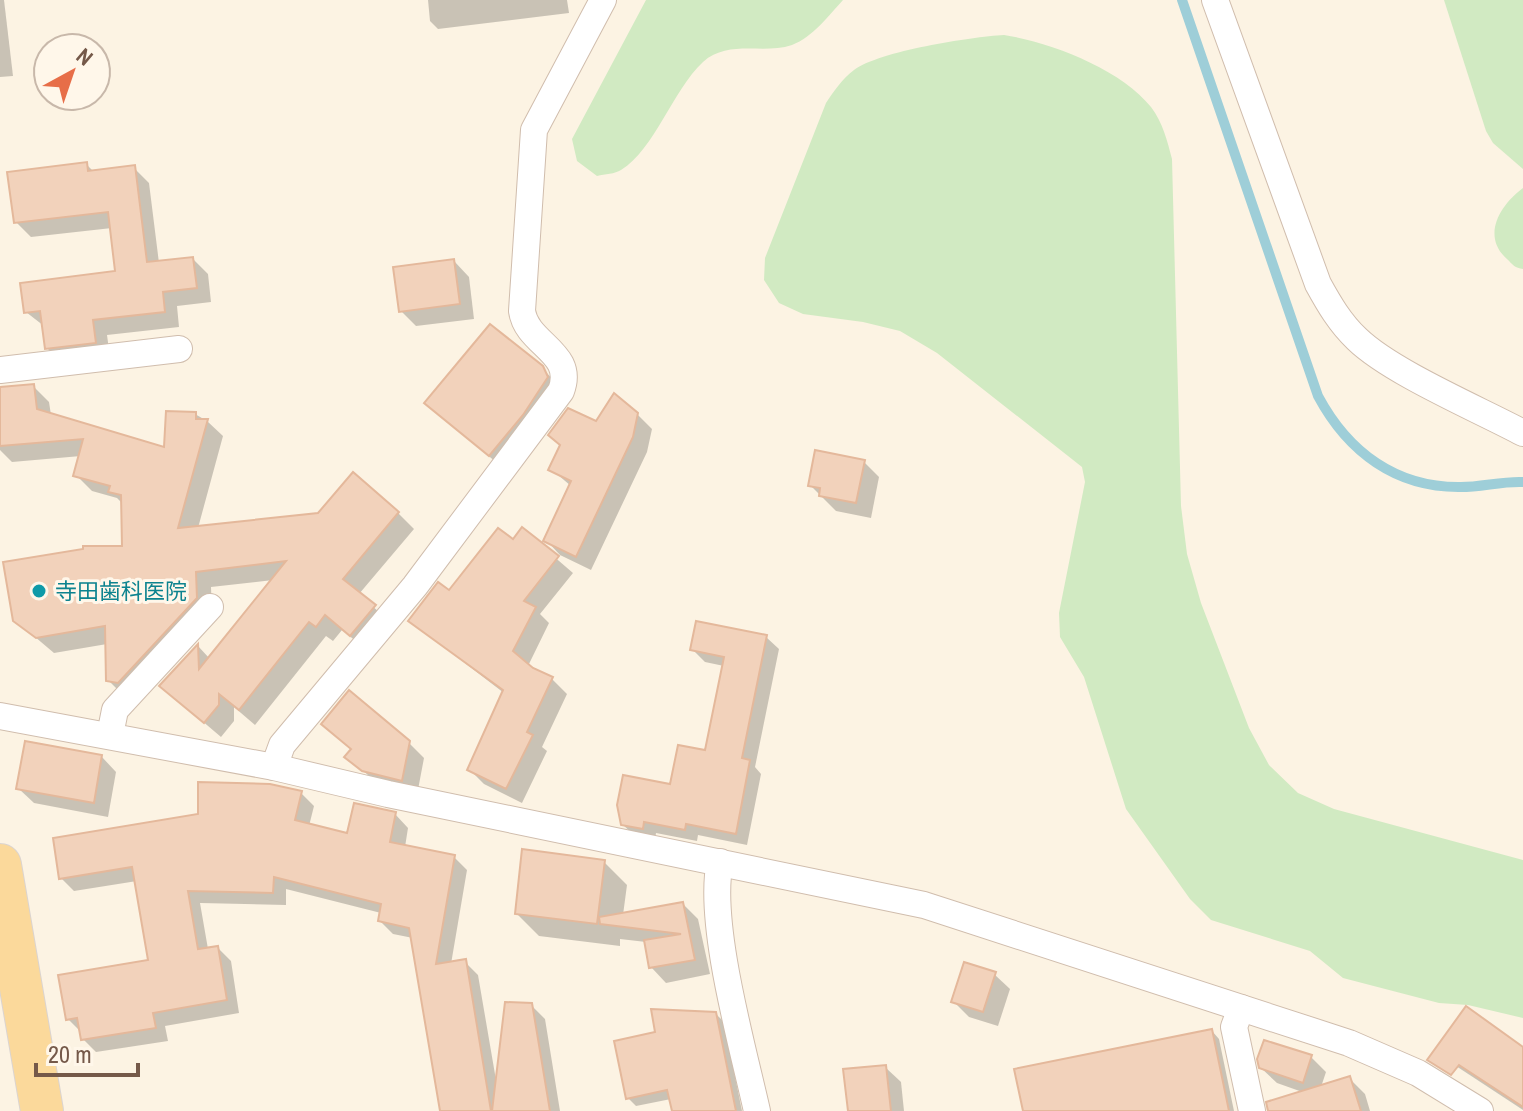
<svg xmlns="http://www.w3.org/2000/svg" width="1523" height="1111" viewBox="0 0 1523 1111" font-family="'Archivo Narrow','Noto Sans JP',sans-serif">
  <rect width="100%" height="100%" fill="#fcf3e3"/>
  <g fill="#d1eac2">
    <path d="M646,0H843C829,15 813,37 792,45C763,55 729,39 703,62C672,91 655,149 621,170C615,174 605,174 597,176L577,161L572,139Z"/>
    <path d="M1444,0H1523V169L1493,143L1486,131Z"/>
    <path d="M1004,35C1050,42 1121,69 1151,107C1163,123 1167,140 1172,159L1181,506L1187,554L1201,603L1249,728L1269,765L1298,793L1334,809L1523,860V1018L1468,1005L1439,1003L1343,978L1310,951L1211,920L1190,899L1126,809L1084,677L1060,637L1059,613L1085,482L1082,467L937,353L900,331L863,322L803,314L779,303L764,280L765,258L826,103C834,91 842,79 854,70C880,51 970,37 1004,35Z"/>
    <path d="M1523,188V269C1515,268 1513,265 1507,259C1481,236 1500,205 1523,188Z"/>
  </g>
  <g fill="#0003">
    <path d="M0,0H4L13,76L0,77Z"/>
    <path d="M428,0H567L569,13L438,29L430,21Z"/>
    <path d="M86,164L94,172L134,168L149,183L159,263L193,259L208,274L211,302L177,306L179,327L107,335L110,357L62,363L47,348L44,326L26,312L117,273L112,228L31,237L16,222Z"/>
    <path d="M454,261L469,277L474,319L416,326L401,311Z"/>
    <path d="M542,368L563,390L511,475L427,403Z"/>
    <path d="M33,386L49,402L51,415L166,450L195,414L207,421L223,436L198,528L398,513L414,529L359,594L390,622L367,650L342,630L333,641L326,636L255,725L234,707V721L221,737L161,686L198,646L210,659L273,580L211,587L212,614L124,696L108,680L107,644L54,653L15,620L124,548L123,504L117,498L92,491L76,475L81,456L12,462L0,450V389Z"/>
    <path d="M637,414L652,429L647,452L591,570L560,555L546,540L571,486L551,469L597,424Z"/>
    <path d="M864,462L879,477L871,518L836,511L810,485Z"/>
    <path d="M523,530L573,573L540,614L549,623L528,666L552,679L567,694L542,747L547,751L522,803L484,784L469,769L504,693L410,621L513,542Z"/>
    <path d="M766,637L779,649L755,767L761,774L747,845L698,835L697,841L656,833L655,840L635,836L622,824L672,786L707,753L724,666L705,662L692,649Z"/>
    <path d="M323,724L408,742L424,758L417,795L380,786L347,756L352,750Z"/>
    <path d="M101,756L116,772L108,817L34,803L18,788Z"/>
    <path d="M301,793L314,806L309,826L348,836L395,814L408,828L405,847L454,857L467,870L451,964L465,962L478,975L496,1080L531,1005L545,1019L560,1111H442L413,938L393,934L380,921L381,913L286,889V905L200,903L208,949L218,948L231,961L239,1013L165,1026L168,1041L96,1052L83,1039L82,1033L68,1019L151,962L137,881L74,891L61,878L200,816Z"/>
    <path d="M604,862L627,885L623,915L683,904L698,919L710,974L666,983L651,967L646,942L620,939V946L539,936L517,914Z"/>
    <path d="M994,974L1010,989L998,1026L969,1017L953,1001Z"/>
    <path d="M715,1013L724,1022L742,1111H674L671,1099L636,1106L628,1098L658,1034Z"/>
    <path d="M1212,1031L1219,1039L1234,1111H1025Z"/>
    <path d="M1523,1049V1110L1453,1064Z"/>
    <path d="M1311,1057L1326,1072L1321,1087L1350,1079L1365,1094L1370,1111H1313L1308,1094L1277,1083L1261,1068Z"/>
    <path d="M885,1067L901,1082L904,1111H850Z"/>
  </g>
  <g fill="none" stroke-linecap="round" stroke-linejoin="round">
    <path stroke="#9eced8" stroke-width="10" d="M1182,0L1318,396C1348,452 1396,488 1461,487C1482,487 1502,481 1523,482"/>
  </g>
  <g fill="#f2d2bb" stroke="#e4b89b" stroke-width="2">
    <path d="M87,162L88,171L135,165L147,262L193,257L197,288L163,292L165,312L93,320L96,343L45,349L40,311L24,313L20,283L115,271L108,212L14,223L7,172Z"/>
    <path d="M454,259L460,304L399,312L393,267Z"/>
    <path d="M490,324L543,366L548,377L523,415L489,456L424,403Z"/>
    <path d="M34,384L37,409L164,447L166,411L196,412V419H208L178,528L318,513L353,472L399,512L343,579L376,605L350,636L325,615L316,627L309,622L239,710L219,694V705L204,723L159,686L198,644L199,669L286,561L196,572L197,598L118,683L106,681L105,626L36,638L13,621L3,562L83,549V546H122L121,495L108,492L110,486L73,476L83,439L0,446V387Z"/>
    <path d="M614,393L638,413L633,437L576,557L543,541L571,481L548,470L560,445L548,435L568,408L596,421Z"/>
    <path d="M815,450L865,460L856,503L819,496L820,488L808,486Z"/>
    <path d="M522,527L559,556L524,601L536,607L513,651L533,668L553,677L527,732L533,735L506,789L467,770L503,690L408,621L438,582L449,590L498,528L513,539Z"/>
    <path d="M696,621L767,635L742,758L750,760L736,834L686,824L685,830L644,822L643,829L621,825L617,805L623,775L670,784L678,745L705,750L724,657L690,650Z"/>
    <path d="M349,690L410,741L402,781L362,771L344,757L351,749L321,724Z"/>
    <path d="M25,741L102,755L94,803L16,789Z"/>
    <path d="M198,782L270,784L302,791L295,820L347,833L354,803L396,812L390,842L455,855L436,964L466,959L491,1111H440L409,928L378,921L381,904L274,877L273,893L188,891L198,949L218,946L227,1000L153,1013L156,1028L81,1040L77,1018L66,1020L58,975L148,960L132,867L59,879L53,838L198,814Z"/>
    <path d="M522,849L605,860L597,924L515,914Z"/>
    <path d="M683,902L695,960L649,968L644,940L681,934L600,924L599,917Z"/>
    <path d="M964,962L996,972L983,1012L951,1002Z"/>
    <path d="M505,1002L532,1003L550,1111H492Z"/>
    <path d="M1466,1006L1523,1047V1107L1459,1065L1451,1075L1427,1060Z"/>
    <path d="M651,1009L716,1012L736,1111H672L667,1090L626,1099L614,1041L655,1032Z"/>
    <path d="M1212,1029L1229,1111H1023L1014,1069Z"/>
    <path d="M1264,1040L1312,1055L1303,1083L1259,1068L1257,1059Z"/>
    <path d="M886,1065L891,1111H848L843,1069Z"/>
    <path d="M1350,1076L1361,1111H1268L1266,1102Z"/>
  </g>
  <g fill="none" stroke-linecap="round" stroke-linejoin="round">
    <defs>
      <g id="street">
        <path d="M1215,0L1318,284C1329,304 1340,323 1357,339C1391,372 1478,409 1523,433"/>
        <path d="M0,370L179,349"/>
        <path d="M0,716L274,767L388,794L924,905L1349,1043L1418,1073L1480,1111"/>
        <path d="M110,735L115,710L210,607"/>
        <path d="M274,767L282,745L415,586L561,391C576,352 527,345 522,311L534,130L603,0"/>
        <path d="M720,862C707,922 743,1048 757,1111"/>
        <path d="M1241,1008L1234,1027L1252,1111"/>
      </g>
      <path id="primary" d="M0,865L42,1111"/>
    </defs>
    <use href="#street" stroke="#d0bdad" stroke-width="28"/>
    <use href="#primary" stroke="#dbd4d0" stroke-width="44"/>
    <use href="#street" stroke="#fff" stroke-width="26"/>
    <use href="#primary" stroke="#fbd99b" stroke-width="42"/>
  </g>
  <circle fill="#0f9aa8" stroke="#fff7ea" stroke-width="3" cx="39" cy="591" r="8"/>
  <g text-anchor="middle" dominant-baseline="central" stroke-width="6" stroke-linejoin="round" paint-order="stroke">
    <g font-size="22" fill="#0d838f" stroke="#fff7ea" text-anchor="start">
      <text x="55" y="591">寺田歯科医院</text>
    </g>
  </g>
  <g transform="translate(72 72) rotate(40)"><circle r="38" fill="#fff7ea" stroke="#c8b8aa" stroke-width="2"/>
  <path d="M0-6L14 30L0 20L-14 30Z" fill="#e76e48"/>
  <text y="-12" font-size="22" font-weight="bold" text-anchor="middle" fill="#755949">N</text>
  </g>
  <path d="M36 1063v12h102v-12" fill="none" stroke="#755949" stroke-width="4"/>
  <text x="48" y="1063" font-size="24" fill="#755949" stroke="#fff7ea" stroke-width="6" paint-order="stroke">20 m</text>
</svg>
